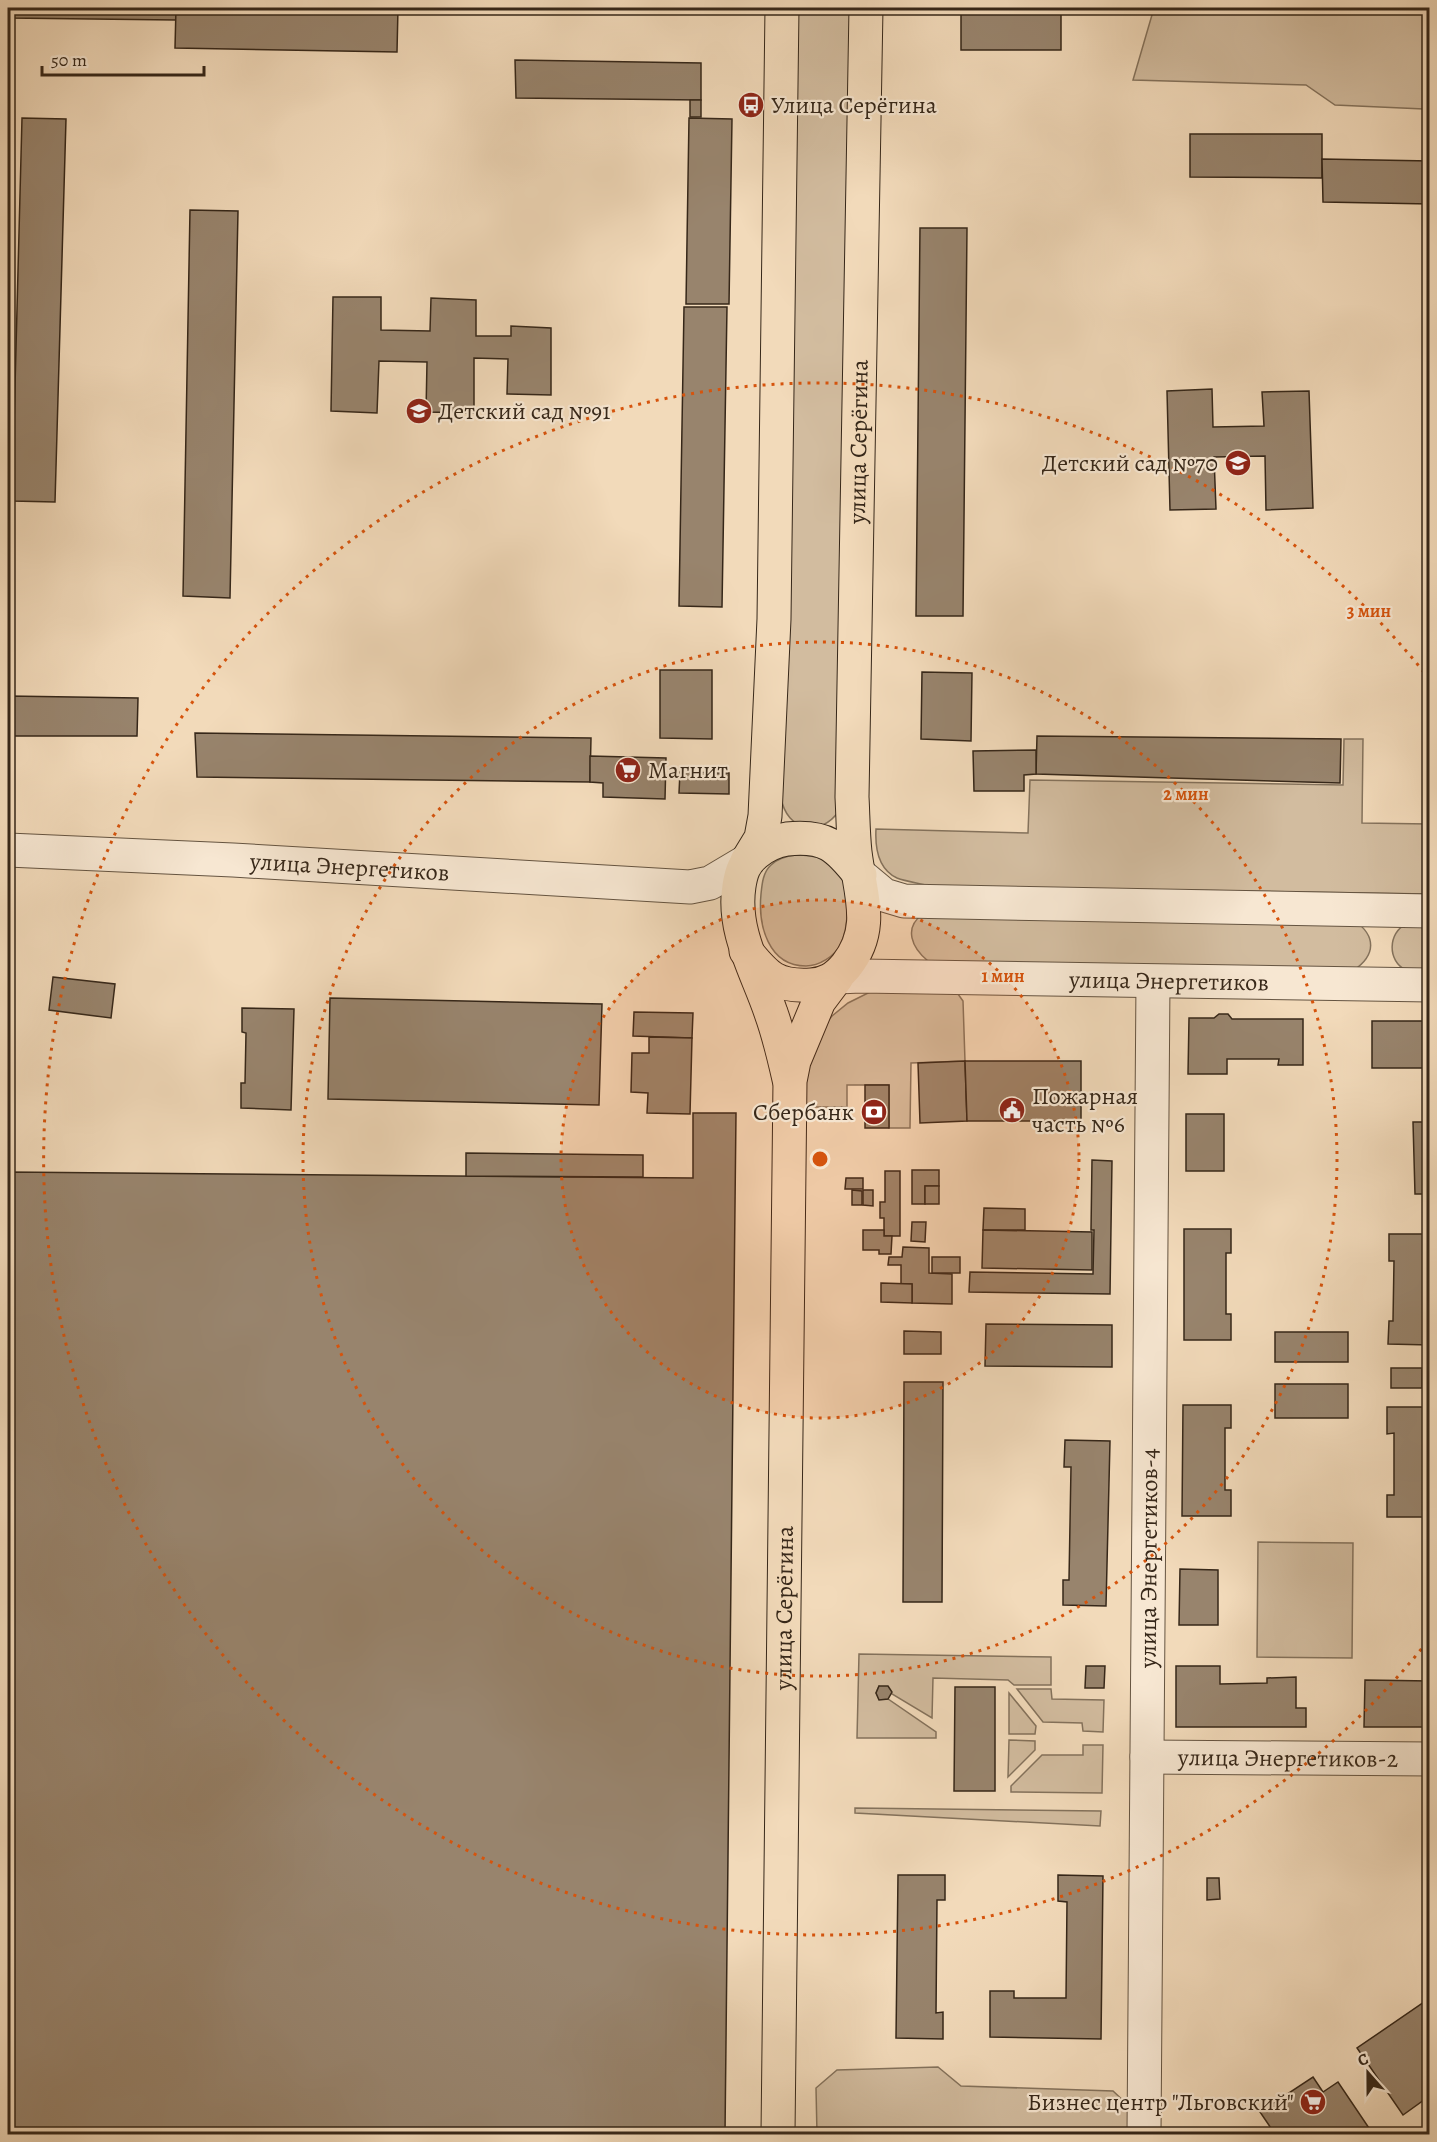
<svg xmlns="http://www.w3.org/2000/svg" width="1437" height="2142" viewBox="0 0 1437 2142" font-family="Alegreya,serif">
  <rect width="100%" height="100%" fill="#f2daba"/>
  <filter id="stains"><feTurbulence type="fractalNoise" baseFrequency=".00333" numOctaves="4"/><feColorMatrix values="0 0 0 0 .2 0 0 0 0 .09 0 0 0 0 .02 0 0 0 .5 -.17"/></filter>
  <radialGradient id="worn" r=".72"><stop offset=".6" stop-color="#630" stop-opacity="0"/><stop offset="1" stop-color="#630" stop-opacity=".3"/></radialGradient>
  <g fill="#d2bc9f" stroke="#84725c" stroke-width="1.5">
    <path d="M793,8H851L839,811C820,838 787,831 781,798Z"/>
    <path d="M1154,8H1429V112L1424,109L1335,105L1306,85L1133,80Z"/>
    <path d="M1344,739H1363L1362,823L1429,824V894L930,886C920,883 907,882 897,878C878,869 875,847 876,829L1028,833L1030,780L1343,785Z"/>
    <path d="M796,855C811,855 829,858 838,870C851,886 849,928 840,945C835,956 819,966 806,966C768,966 758,925 761,894C762,884 763,872 771,865C778,858 787,856 796,855Z"/>
    <path d="M923,914L1355,921C1376,936 1376,955 1354,970L928,961C912,948 903,928 923,914Z"/>
    <path d="M1429,921V973C1422,973 1412,973 1406,970C1387,961 1388,933 1406,924C1413,921 1422,921 1429,921Z"/>
    <path d="M878,988L958,994L963,1001L965,1061L911,1063L910,1128H889V1085H847V1107H803L802,1080L820,1030L832,1016L848,1003Z"/>
    <path d="M1258,1542L1353,1543L1352,1658L1257,1657Z"/>
    <path d="M859,1654L1051,1657V1685H1014L1008,1680L933,1678L932,1718L879,1686L876,1693L879,1699H888L936,1732V1738H857Z"/>
    <path d="M1017,1689H1051L1052,1699L1104,1700L1103,1732L1083,1731L1082,1723L1043,1722Z"/>
    <path d="M1009,1693L1036,1726L1035,1734H1009Z"/>
    <path d="M1009,1740L1035,1741V1750L1008,1777Z"/>
    <path d="M1083,1745H1103L1102,1793L1011,1792V1786L1042,1755H1083Z"/>
    <path d="M855,1808L1101,1811L1100,1826L855,1813Z"/>
    <path d="M938,2067L961,2086L1113,2091L1128,2105L1130,2134H817L816,2088L837,2070Z"/>
  </g>
  <g fill="#98846d" stroke="#362719" stroke-width="1.5">
    <path d="M8,8H176V20L8,18Z"/>
    <path d="M176,8H398L397,52L175,48Z"/>
    <rect x="961" y="8" width="100" height="42"/>
    <path d="M515,60L701,63V100L516,98Z"/>
    <rect x="690" y="100" width="11" height="17"/>
    <path d="M22,118L66,119L55,502L12,501Z"/>
    <path d="M689,118L732,119L729,304H686Z"/>
    <path d="M1190,134H1322V178L1190,177Z"/>
    <path d="M1322,159L1430,161V204L1323,202Z"/>
    <path d="M190,210L238,211L230,598L183,596Z"/>
    <path d="M920,228H967L963,616H916Z"/>
    <path d="M333,297H381V330L430,331L431,298L476,300V336H511V326L551,328V395L507,394L508,359L474,358V413L426,412L427,362L379,361L377,413L331,411Z"/>
    <path d="M684,307H727L722,607L679,606Z"/>
    <path d="M1212,389L1213,427L1264,426L1262,392L1309,391L1313,508L1266,510L1265,456L1214,457L1216,509L1170,510L1167,391Z"/>
    <path d="M1427,402H1430V700H1425Z"/>
    <path d="M660,670H712V739L660,738Z"/>
    <path d="M922,672L972,673L971,741L921,739Z"/>
    <path d="M8,696L138,698L137,736H8Z"/>
    <path d="M195,733L591,738L590,782L197,777Z"/>
    <path d="M1037,736L1341,739L1340,783L1036,774Z"/>
    <path d="M1036,750V774L1024,775V791H974L973,751Z"/>
    <path d="M590,756L666,758L665,799L603,797V783L590,782Z"/>
    <path d="M680,772L729,773V794L679,793Z"/>
    <rect x="1427" y="778" width="3" height="42"/>
    <path d="M53,977L115,984L111,1018L49,1010Z"/>
    <path d="M330,998L602,1004L599,1105L328,1099Z"/>
    <path d="M242,1008L294,1009L291,1110L241,1108V1083H245L246,1033L242,1032Z"/>
    <path d="M634,1012L693,1013L692,1038L633,1036Z"/>
    <path d="M1219,1014H1228L1232,1019H1303V1065H1278L1279,1059H1227V1074H1188L1189,1018H1214Z"/>
    <rect x="1372" y="1021" width="58" height="47"/>
    <path d="M649,1037L692,1038L690,1114L647,1113L648,1093L631,1092L632,1053H649Z"/>
    <path d="M965,1061L967,1121L920,1123L918,1063Z"/>
    <path d="M965,1061H1081V1121H967Z"/>
    <rect x="865" y="1085" width="24" height="43"/>
    <path d="M693,1113H736L725,2134H8V1172L693,1178Z"/>
    <rect x="1186" y="1114" width="38" height="57"/>
    <path d="M1413,1122H1430V1194H1415Z"/>
    <path d="M466,1153L643,1155V1177L466,1176Z"/>
    <path d="M1092,1160L1112,1161L1110,1294L969,1292L970,1272L1093,1274L1094,1230H1091Z"/>
    <path d="M912,1170H939V1186H925V1204H912Z"/>
    <path d="M885,1171H900V1236H884V1218H880V1202H885Z"/>
    <path d="M846,1178H863V1189H845Z"/>
    <rect x="925" y="1186" width="14" height="18"/>
    <path d="M852,1190L862,1191V1205H852Z"/>
    <path d="M863,1190H873V1206L863,1205Z"/>
    <path d="M984,1208L1025,1209V1230H983Z"/>
    <path d="M912,1222H926L925,1242L911,1241Z"/>
    <path d="M1184,1229H1231V1253H1226V1314H1231V1340H1184Z"/>
    <path d="M863,1230H884V1236H892L891,1254H879V1250H863Z"/>
    <path d="M983,1230L1092,1232V1270L982,1268Z"/>
    <path d="M1389,1234H1430V1345L1388,1344L1389,1321H1393L1394,1261H1389Z"/>
    <path d="M903,1247L929,1248V1273L952,1274V1304L912,1303V1284H901V1265H888L889,1257H902Z"/>
    <rect x="932" y="1257" width="28" height="16"/>
    <path d="M881,1283L912,1284V1303L881,1302Z"/>
    <path d="M986,1324L1112,1325V1367L985,1366Z"/>
    <path d="M904,1331L941,1332V1354H904Z"/>
    <rect x="1275" y="1332" width="73" height="30"/>
    <rect x="1391" y="1368" width="31" height="20"/>
    <path d="M904,1382H943L942,1602H903Z"/>
    <rect x="1275" y="1384" width="73" height="34"/>
    <path d="M1183,1405H1231V1428H1225V1490H1231V1516H1182Z"/>
    <path d="M1387,1407H1430V1517H1387V1495H1394V1433L1387,1434Z"/>
    <path d="M1065,1440L1110,1441L1106,1606L1063,1605V1580H1069L1071,1467H1064Z"/>
    <path d="M1180,1569L1218,1570V1625H1179Z"/>
    <path d="M1086,1666H1105L1104,1688H1085Z"/>
    <path d="M1176,1666H1220V1684L1267,1683V1678L1296,1677V1708H1306V1727H1176Z"/>
    <path d="M1365,1680L1430,1681V1727H1364Z"/>
    <path d="M879,1686H888L892,1692L888,1699L879,1700L876,1693Z"/>
    <path d="M955,1687H995V1791H954Z"/>
    <path d="M898,1875H945V1900H937L936,2013L943,2012V2039L896,2038Z"/>
    <path d="M1058,1875L1103,1876L1101,2039L990,2037V1991H1014V1998H1066L1067,1902L1058,1901Z"/>
    <path d="M1207,1878H1219L1220,1899L1207,1900Z"/>
    <path d="M1430,1998V2099L1424,2100L1403,2115L1357,2048Z"/>
    <path d="M1313,2077L1323,2092L1338,2082L1373,2134H1275L1260,2112Z"/>
  </g>
  <g fill="none" stroke-linecap="round" stroke-linejoin="round">
    <defs>
      <g id="minor">
        <path id="s1" d="M8,850L233,860L690,887L710,883L747,861"/>
        <path d="M860,875L884,895L904,901L1430,911"/>
        <path id="s2" d="M837,977L861,976L1430,985"/>
        <path id="s3" d="M1147,1757L1430,1759"/>
        <path id="s4" d="M1144,2134L1153,982"/>
      </g>
      <g id="major">
        <path d="M747,861L761,838L765,816L774,619L782,8"/>
        <path id="s5" d="M746,951C767,977 776,987 811,985C826,984 836,978 846,966C876,929 860,894 855,852C853,834 853,815 852,797L866,8"/>
        <path d="M789,1079C784,1057 779,1035 771,1013C757,971 732,932 739,886C741,873 744,863 755,854C764,846 775,841 787,839C826,835 837,846 860,875"/>
        <path id="s6" d="M778,2134L790,1081L794,1061L819,1001L837,977"/>
      </g>
    </defs>
    <use href="#minor" stroke="#655441" stroke-width="35"/>
    <use href="#major" stroke="#362719" stroke-width="35"/>
    <use href="#minor" stroke="#f7e7d2" stroke-width="33"/>
    <use href="#major" stroke="#f2daba" stroke-width="33"/>
  </g>
  <circle cx="820" cy="1159" r="259" fill="#d6540d" fill-opacity=".12"/>
  <g fill="none" stroke="#d6540d" stroke-width="3" stroke-dasharray="3 6">
    <circle cx="820" cy="1159" r="259"/>
    <circle cx="820" cy="1159" r="517"/>
    <path d="M1427 1642A776 776 0 1 1 1427 676"/>
  </g>
  <defs>
    <symbol id="bus-disc" viewBox="-11 -11 22 22"><circle r="9.5" fill="#8f2418" stroke="#f7e7d2"/><path d="M-5-6H5V4H4V6H2V4H-2V6H-4V4H-5ZM-3.5-4V0h7V-4ZM-3.5 1.2v1.5H-2V1.2ZM2 1.2v1.5H3.5V1.2Z" fill="#fff"/></symbol>
    <symbol id="school-disc" viewBox="-11 -11 22 22"><circle r="9.5" fill="#8f2418" stroke="#f7e7d2"/><path d="M0-5L7-2L0 1L-7-2ZM-4 1L0 2.5L4 1V4Q0 6-4 4Z" fill="#fff"/></symbol>
    <symbol id="supermarket-disc" viewBox="-11 -11 22 22"><circle r="9.5" fill="#8f2418" stroke="#f7e7d2"/><path d="M-6-5.5h2.5l.6 2H6L4.5 2H-2.5L-4.4-4H-6ZM-1.5 3.2a1.3 1.3 0 1 0 .1 0ZM3 3.2a1.3 1.3 0 1 0 .1 0Z" fill="#fff"/></symbol>
    <symbol id="civic-disc" viewBox="-11 -11 22 22"><circle r="9.5" fill="#8f2418" stroke="#f7e7d2"/><path d="M-.6-6.5H3V-4.5H.6V-3L4-1V1h2V6H-6V1h2V-1L-.6-3ZM-1.2 2.5V6h2.4V2.5Z" fill="#fff"/></symbol>
    <symbol id="bank-disc" viewBox="-11 -11 22 22"><circle r="9.5" fill="#8f2418" stroke="#f7e7d2"/><path d="M-6-4H6V4H-6ZM0-2.3a2.3 2.3 0 1 0 0 4.6a2.3 2.3 0 1 0 0-4.6Z" fill="#fff"/></symbol>
  </defs>
  <g fill-rule="evenodd">
    <use href="#bus-disc" x="736" y="90" width="30" height="30"/>
    <use href="#school-disc" x="404" y="396" width="30" height="30"/>
    <use href="#school-disc" x="1223" y="448" width="30" height="30"/>
    <use href="#supermarket-disc" x="613" y="755" width="30" height="30"/>
    <use href="#civic-disc" x="997" y="1095" width="30" height="30"/>
    <use href="#bank-disc" x="859" y="1097" width="30" height="30"/>
    <use href="#supermarket-disc" x="1298" y="2087" width="30" height="30"/>
  </g>
  <g text-anchor="middle" dominant-baseline="central" stroke-width="4.5" stroke-linejoin="round" paint-order="stroke">
    <g font-size="24" fill="#362719" stroke="#f7e7d2" text-anchor="start">
      <text x="771" y="105">Улица Серёгина</text>
      <text x="438" y="411">Детский сад №91</text>
      <text x="1218" y="463" text-anchor="end">Детский сад №70</text>
      <text x="648" y="770">Магнит</text>
      <text x="1032" y="1096">Пожарная<tspan x="1032" dy="28">часть №6</tspan></text>
      <text x="854" y="1112" text-anchor="end">Сбербанк</text>
      <text x="1294" y="2102" text-anchor="end">Бизнес центр "Льговский"</text>
    </g>
    <g font-size="24" fill="#362719" stroke="#f7e7d2">
      <text stroke="none"><textPath href="#s5" startOffset="648">улица Серёгина</textPath></text>
      <text stroke="none"><textPath href="#s1" startOffset="342">улица Энергетиков</textPath></text>
      <text stroke="none"><textPath href="#s2" startOffset="332">улица Энергетиков</textPath></text>
      <text stroke="none"><textPath href="#s4" startOffset="576">улица Энергетиков-4</textPath></text>
      <text stroke="none"><textPath href="#s6" startOffset="526">улица Серёгина</textPath></text>
      <text stroke="none"><textPath href="#s3" startOffset="141">улица Энергетиков-2</textPath></text>
    </g>
  </g>
  <circle cx="820" cy="1159" r="9" fill="#d6540d" stroke="#f7e7d2" stroke-width="3"/>
  <g font-size="18" text-anchor="middle" font-weight="bold" fill="#d6540d" stroke="#f7e7d2" stroke-width="4.5" stroke-linejoin="round" paint-order="stroke">
    <text x="1369" y="617">3 мин</text>
    <text x="1186" y="800">2 мин</text>
    <text x="1003" y="982">1 мин</text>
  </g>
  <rect width="1437" height="2142" fill="none" stroke="#f2daba" stroke-width="30"/>
  <rect x="9" y="9" width="1419" height="2124" fill="none" stroke="#362719" stroke-width="3"/>
  <rect x="15" y="15" width="1407" height="2112" fill="none" stroke="#362719" stroke-width="1.5"/>
  <g transform="translate(1368 2073) rotate(339)" stroke="#f7e7d2" stroke-width="4.5" paint-order="stroke">
  <path d="M0-4.5L10 22L0 15L-10 22Z" fill="#362719"/>
  <text y="-9" font-size="16" font-weight="bold" text-anchor="middle" fill="#362719">С</text>
  </g>
  <path d="M42 66v9h162v-9" fill="none" stroke="#362719" stroke-width="3"/>
  <text x="51" y="66" font-size="18" fill="#362719" stroke="#f7e7d2" stroke-width="4.5" paint-order="stroke">50 m</text>
  <rect width="100%" height="100%" filter="url(#stains)"/>
  <rect width="100%" height="100%" fill="url(#worn)"/>
</svg>
